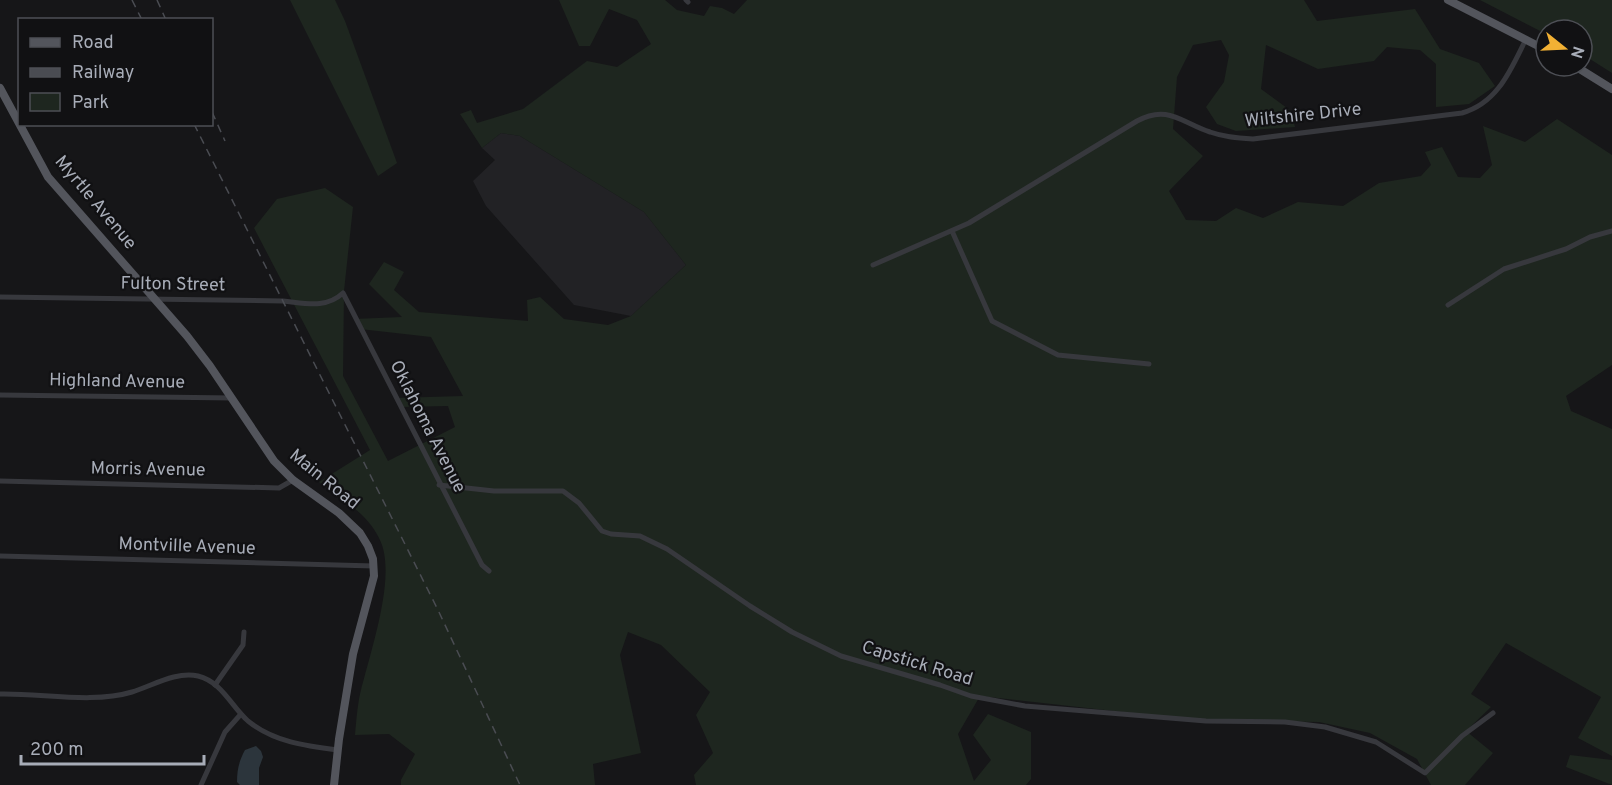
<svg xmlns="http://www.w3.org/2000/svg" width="1612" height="785" viewBox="0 0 1612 785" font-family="Overpass,sans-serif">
  <rect width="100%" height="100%" fill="#161618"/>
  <path fill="#222225" d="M501,133L520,136L644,212L686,265L631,316L574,305L486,206L473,181L495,160L482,148Z"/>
  <g fill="#1e261f">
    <path d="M290,0H335L345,21L397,163L378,176Z"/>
    <path d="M559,0H665L677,10L704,16L710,6L722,8L734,14L747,0H1304L1317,21L1415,9L1440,49L1479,63L1495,86L1469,104L1436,107V64L1420,50L1387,47L1374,61L1318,69L1266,45L1261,89L1291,111L1295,127L1236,131L1217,124L1206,107L1224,82L1229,55L1221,40L1193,45L1177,77L1173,129L1203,156L1169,191L1186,220L1216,221L1236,208L1263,218L1298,202L1343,206L1379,183L1421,176L1431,165L1425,152L1442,147L1458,177L1480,178L1492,165L1483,126L1525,142L1557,119L1612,155V365L1566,396L1571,411L1612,429V756L1578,738L1601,697L1506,643L1471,694L1491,707L1466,731L1493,753L1465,785H1431L1417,759L1370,733L1319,722L1194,720L980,696L958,734L974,781L991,760L973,735L988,714L1031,732V779L1026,785H696L694,775L713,753L696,715L710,692L661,645L628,632L620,655L641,753L593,764L595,785H401V780L415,754L389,734L355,735C356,723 357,711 359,699C368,657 399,575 379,538C367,513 340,498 319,482L370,450L254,228L277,199L325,188L353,207L344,291L343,376L388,461L455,427L448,406L400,407L395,398L463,396L431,337L360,329L354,319L402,317L369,284L384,262L404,272L394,290L419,312L528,321L527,300L540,297L564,319L608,325L631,316L686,265L644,212L520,136L501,133L482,148L460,114L471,110L477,123L523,109L587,61L617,67L651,44L637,20L609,9L590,46H579Z"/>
    <path d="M1480,0H1612V73L1582,54V30H1546V34Z"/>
    <path d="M1570,755L1612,760V785L1566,767Z"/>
  </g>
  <path fill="#2c353c" d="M256,746L261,751L263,757L259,768V785H240L237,782C237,770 239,761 245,750Z"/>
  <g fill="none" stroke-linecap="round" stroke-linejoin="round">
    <g stroke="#37383d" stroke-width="5">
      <path d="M686,0L688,2"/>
      <path d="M952,231L992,321L1058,355L1149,364"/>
      <path d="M873,265L969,223L1137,121C1168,104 1182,123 1210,132C1224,137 1237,138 1253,139L1462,113C1498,103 1511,69 1526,39"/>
      <path d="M0,297L283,301C305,303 326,309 343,293L482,565L489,571"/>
      <path d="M1448,305L1504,269L1566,249L1590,237L1612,231"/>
      <path d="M0,395L233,398"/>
      <path d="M0,481L279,488L293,480"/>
      <path d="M439,485L494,491H563L579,503L602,531L611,534L640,536L667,549L750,606L792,632L841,656L940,685L971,696L1025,706L1206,721L1285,722L1325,727L1376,742L1425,773L1462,736L1493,713"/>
      <path d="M0,556L374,566"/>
      <path d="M215,685L243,645L244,632"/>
      <path d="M0,694C42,693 92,704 132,692C152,686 176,671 198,676C222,682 231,706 248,721C274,742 306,746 338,750"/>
      <path d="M201,785L225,732L241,714"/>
    </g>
    <g stroke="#53555c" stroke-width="8">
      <path d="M1448,0L1546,50"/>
      <path d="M1575,66L1612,89"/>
      <path d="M0,88L48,177L187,336L210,366L274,461L293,480L339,513L360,533L368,546L373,559L374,576L353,654L339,739L334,785"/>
    </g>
    <g stroke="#4a4c52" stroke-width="1.5" stroke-dasharray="8 6" stroke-linecap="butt">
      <path d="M132,0L142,20"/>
      <path d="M157,0L166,20"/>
      <path d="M212,112L225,141"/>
      <path d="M194,124L438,610L520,785"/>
    </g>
  </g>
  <g text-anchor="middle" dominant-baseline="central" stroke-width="4.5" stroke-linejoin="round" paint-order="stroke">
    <g font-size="18" fill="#a8adb8" stroke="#111113">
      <text transform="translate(1303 116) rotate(-6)">Wiltshire Drive</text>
      <text transform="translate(95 203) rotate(50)">Myrtle Avenue</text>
      <text transform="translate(173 285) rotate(1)">Fulton Street</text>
      <text transform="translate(117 382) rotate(1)">Highland Avenue</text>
      <text transform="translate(427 427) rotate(63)">Oklahoma Avenue</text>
      <text transform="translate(148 470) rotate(1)">Morris Avenue</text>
      <text transform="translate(324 480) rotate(39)">Main Road</text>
      <text transform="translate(187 547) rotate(2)">Montville Avenue</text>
      <text transform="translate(917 664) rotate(17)">Capstick Road</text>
    </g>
  </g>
  <rect x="18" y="18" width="195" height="108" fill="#111113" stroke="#4d4f55" stroke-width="1.5"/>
  <rect x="30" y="38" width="30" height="9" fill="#53555c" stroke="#4d4f55" stroke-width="1.5"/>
  <text x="72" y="48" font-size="18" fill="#a8adb8">Road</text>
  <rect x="30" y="68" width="30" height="9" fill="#4a4c52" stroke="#4d4f55" stroke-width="1.5"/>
  <text x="72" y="78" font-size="18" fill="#a8adb8">Railway</text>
  <rect x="30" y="93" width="30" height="18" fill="#1e261f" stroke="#4d4f55" stroke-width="1.5"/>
  <text x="72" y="108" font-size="18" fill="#a8adb8">Park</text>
  <g transform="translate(1564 48) rotate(108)"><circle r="28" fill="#111113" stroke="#4d4f55" stroke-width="1.5"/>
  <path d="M0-4.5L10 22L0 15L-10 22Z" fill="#f2b134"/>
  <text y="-9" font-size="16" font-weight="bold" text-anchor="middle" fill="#a8adb8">N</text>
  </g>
  <path d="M21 755v9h183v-9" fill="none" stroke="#a8adb8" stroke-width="3"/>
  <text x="30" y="755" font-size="18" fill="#a8adb8" stroke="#111113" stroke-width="4.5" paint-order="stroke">200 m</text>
</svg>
